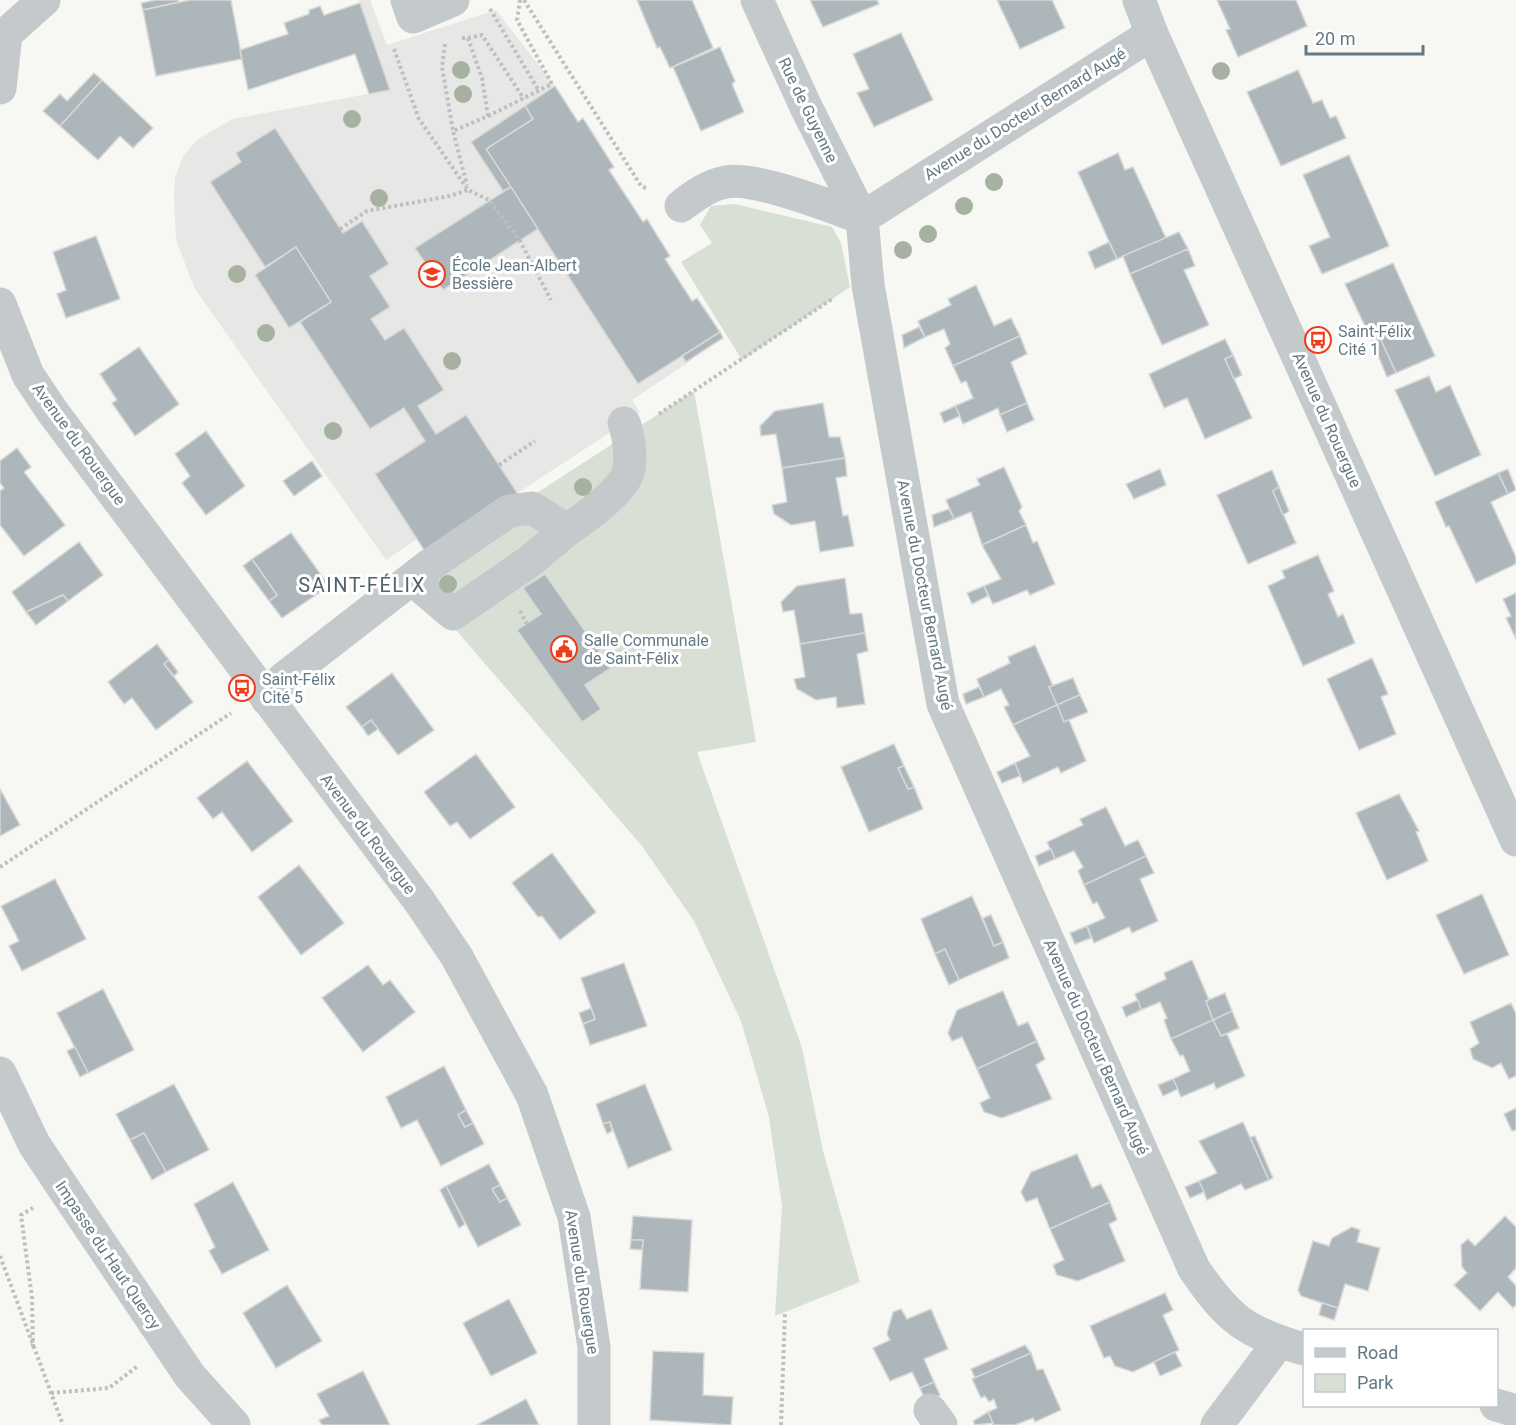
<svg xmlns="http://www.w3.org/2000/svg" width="1516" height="1425" viewBox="0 0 1516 1425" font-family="Roboto,sans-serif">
  <rect width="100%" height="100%" fill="#f7f7f3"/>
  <path fill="#e7e8e6" d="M359,0H370L387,45L496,10L555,86L577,121L583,118L614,167L609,170L643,222L647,219L670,256L665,259L692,301L697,298L720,332L689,352L693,359L632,400L640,413L426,553L417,539L386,560L195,289L176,240L174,197L175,178L183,156L198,139L233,119L390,90Z"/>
  <g fill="#d8dfd4">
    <path d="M735,204L832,227L841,243L850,287L742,360L681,262L712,243L700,225L711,206Z"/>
    <path d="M694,391L756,742L697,752L802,1048L823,1151L860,1282L775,1316L782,1206L769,1117L741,1021L694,921L642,846L413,580L509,511Z"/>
  </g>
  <g fill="#adb6bb" stroke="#d8d8d6" stroke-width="1.5">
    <path d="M156,0H178L179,2L143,10L141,3Z"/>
    <path d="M190,0H231L242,59L156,76L143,10Z"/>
    <path d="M637,0H692L713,48L670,68L660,47L657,48Z"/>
    <path d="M810,0H877L879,4L823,27Z"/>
    <path d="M997,0H1052L1065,28L1020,49Z"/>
    <path d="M1217,0H1296L1307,26L1238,57L1226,30L1230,29Z"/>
    <path d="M360,3L390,90L369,94L355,54L248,90L240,50L288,34L284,23L309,14V10L320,6L324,15Z"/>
    <path d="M901,33L933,100L874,127L857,93L869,89L853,54Z"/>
    <path d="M720,47L735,81L732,84L744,112L701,131L673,67Z"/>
    <path d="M1298,70L1313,103L1322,100L1330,118L1336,116L1346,138L1281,166L1247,92Z"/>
    <path d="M94,73L102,80L60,126L43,111L60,94L67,101Z"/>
    <path d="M102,80L153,128L133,148L120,136L98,160L60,126Z"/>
    <path d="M555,86L578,122L583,118L614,167L609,170L643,222L647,219L670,256L665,259L692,301L697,298L720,332L638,384L486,149L533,119L525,106Z"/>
    <path d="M525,106L533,119L486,149L511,187L503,191L471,142Z"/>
    <path d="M275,128L343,233L362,221L389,264L370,276L390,307L371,319L385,340L404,328L444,390L418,406L436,434L466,415L518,494L426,553L375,474L425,441L404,408L370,429L300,322L331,302L296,247L265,267L210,182L241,162L236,153Z"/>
    <path d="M1118,153L1125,170L1133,167L1166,238L1117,259L1078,172Z"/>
    <path d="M1349,155L1389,246L1322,274L1309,246L1330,237L1303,175Z"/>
    <path d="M511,187L538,229L443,290L415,248Z"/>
    <path d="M1179,232L1188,249L1130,274L1123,256Z"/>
    <path d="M96,236L120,299L66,318L57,294L66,290L53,252Z"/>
    <path d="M1109,242L1117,259L1095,269L1088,252Z"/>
    <path d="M296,247L331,302L289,328L255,275Z"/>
    <path d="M1188,249L1195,266L1184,270L1209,325L1162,345L1130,274Z"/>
    <path d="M1393,263L1435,356L1396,373L1380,338L1372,341L1345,284Z"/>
    <path d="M976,285L994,326L1011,318L1020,336L953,366L945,348L950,344L944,329L925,337L918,321L951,305L948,299Z"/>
    <path d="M919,327L925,337L904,348L902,335Z"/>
    <path d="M720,332L723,338L686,362L682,356Z"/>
    <path d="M1020,336L1027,354L1011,362L1027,403L1000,415L998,408L963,424L955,406L973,398L966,381L961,383L953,366Z"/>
    <path d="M1380,338L1396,373L1387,377L1372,341Z"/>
    <path d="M1225,339L1233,355L1225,359L1252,418L1205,439L1187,398L1164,408L1149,374Z"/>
    <path d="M139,347L179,404L135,436L112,403L117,400L100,374Z"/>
    <path d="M1233,355L1242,375L1234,379L1225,359Z"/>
    <path d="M1429,376L1436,392L1450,385L1481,455L1435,476L1395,390Z"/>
    <path d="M823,403L829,437H840L845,458L782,468L776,434L761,436L760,426L775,411Z"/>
    <path d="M1027,403L1034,420L1007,432L1000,415Z"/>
    <path d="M955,406L960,416L944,423L940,413Z"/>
    <path d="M206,431L245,486L206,515L182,483L190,476L175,454Z"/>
    <path d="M17,448L31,467L24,472L65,525L24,556L0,525V491L4,488L0,483V461Z"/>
    <path d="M845,458L847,476L836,478L843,516L848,515L854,546L820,552L815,521L791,525L774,514L772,505L787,502L782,468Z"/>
    <path d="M312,461L322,476L294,496L283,481Z"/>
    <path d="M1004,467L1022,507L1019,511L1026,525L982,545L971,512L954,519L946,500L980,485L977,479Z"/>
    <path d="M1160,469L1166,485L1134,499L1126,484Z"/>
    <path d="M1508,469L1516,490L1508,494L1498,473Z"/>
    <path d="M1272,470L1279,487L1273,491L1296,543L1248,564L1217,495Z"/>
    <path d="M1498,473L1508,494L1491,502L1516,557V564L1476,583L1449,526L1446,527L1435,502Z"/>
    <path d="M1279,487L1289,511L1283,515L1273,491Z"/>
    <path d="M949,509L954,519L934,527L932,515Z"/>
    <path d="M1026,525L1033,543L1037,541L1055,584L1030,595L1027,590L993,604L984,586L1001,579L982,545Z"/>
    <path d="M291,533L329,586L282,618L269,601L277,595L252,559Z"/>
    <path d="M79,542L103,575L68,601L63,595L26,612L12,592Z"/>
    <path d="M1318,555L1334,591L1328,594L1338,617L1343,614L1355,643L1303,666L1268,586L1285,578L1282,571Z"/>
    <path d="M252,559L277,595L269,601L243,566Z"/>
    <path d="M545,574L611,668L585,685L601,709L582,722L517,630L541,614L523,588Z"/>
    <path d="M845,578L850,614L862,613L865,633L800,644L794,610L783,612L781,602L797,586Z"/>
    <path d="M984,586L988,596L972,604L967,593Z"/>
    <path d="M1516,593V639L1506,618L1511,616L1503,599Z"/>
    <path d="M63,595L68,601L36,625L26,612Z"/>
    <path d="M865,633L868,651L857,654L865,704L837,708L836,697L816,700L797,689L794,679L805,677L800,644Z"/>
    <path d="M157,644L169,660L164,664L193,702L156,730L132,698L124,704L108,682Z"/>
    <path d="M1035,645L1053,686L1049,687L1057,705L1013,725L1004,707L1009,705L1001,689L984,697L977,679L1010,663L1008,657Z"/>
    <path d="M1372,658L1388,694L1381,697L1396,734L1359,750L1327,679Z"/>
    <path d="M169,660L178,672L174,676L164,664Z"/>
    <path d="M392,673L434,730L398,755L371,720L362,727L346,707Z"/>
    <path d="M1073,678L1080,695L1057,705L1049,687Z"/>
    <path d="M979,687L984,697L966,704L963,694Z"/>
    <path d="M1080,695L1088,712L1064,722L1057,705Z"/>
    <path d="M1057,705L1064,722L1069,720L1086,761L1061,773L1058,767L1023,783L1015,763L1030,756L1013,725Z"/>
    <path d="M371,720L378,729L368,736L362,727Z"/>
    <path d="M894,744L904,766L898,768L908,789L914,787L923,809L869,832L841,767Z"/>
    <path d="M476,754L515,807L470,839L457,822L450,826L424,792Z"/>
    <path d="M247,761L293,821L252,852L222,812L213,819L197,798Z"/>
    <path d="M1015,763L1020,776L1002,783L997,772Z"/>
    <path d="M904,766L914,787L908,789L898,768Z"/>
    <path d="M0,789L20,825L0,836Z"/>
    <path d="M1399,794L1419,831L1416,832L1428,861L1387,880L1356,813Z"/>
    <path d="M1106,807L1125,846L1138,840L1146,856L1084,885L1078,871L1083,867L1074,851L1055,859L1047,842L1083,825L1080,819Z"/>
    <path d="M1051,849L1055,859L1039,866L1035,856Z"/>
    <path d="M552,853L596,912L560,940L542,916L538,917L512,883Z"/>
    <path d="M1146,856L1154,873L1140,879L1158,921L1132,933L1129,927L1094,943L1087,926L1105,918L1097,902L1093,904L1084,885Z"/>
    <path d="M299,865L344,923L301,955L258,897Z"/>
    <path d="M55,879L86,939L22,971L9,946L19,941L1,906Z"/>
    <path d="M1482,894L1509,955L1464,974L1436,915Z"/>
    <path d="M972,896L994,946L1003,942L1009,958L959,980L945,949L935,954L921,919Z"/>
    <path d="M991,915L1003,942L994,946L983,918Z"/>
    <path d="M1087,926L1091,938L1075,944L1070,933Z"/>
    <path d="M945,949L959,980L949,985L935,954Z"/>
    <path d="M1192,960L1209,1000L1206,1001L1213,1020L1171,1039L1164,1020L1167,1018L1160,1002L1141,1010L1135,994L1166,979L1164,973Z"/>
    <path d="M624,963L647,1026L590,1045L583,1024L595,1019L581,978Z"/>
    <path d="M368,965L383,985L390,980L415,1012L363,1052L322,998Z"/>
    <path d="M103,989L134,1050L88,1073L57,1013Z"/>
    <path d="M1003,991L1018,1026L1028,1022L1037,1041L977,1069L962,1037L952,1041L948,1033L957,1010Z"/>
    <path d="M1225,993L1232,1011L1213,1020L1206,1001Z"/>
    <path d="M1138,1000L1141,1010L1126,1017L1122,1007Z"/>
    <path d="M1511,1003L1516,1014V1076L1509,1079L1501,1063L1492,1068L1473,1059L1470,1049L1479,1043L1470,1022Z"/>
    <path d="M591,1008L595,1019L583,1024L579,1013Z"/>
    <path d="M1232,1011L1239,1028L1221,1036L1213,1020Z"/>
    <path d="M1213,1020L1221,1036L1227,1034L1245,1076L1216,1089L1214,1083L1181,1097L1173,1079L1190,1071L1183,1055L1180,1056L1171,1039Z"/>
    <path d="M1037,1041L1045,1059L1036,1065L1052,1099L1002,1118L984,1112L980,1103L990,1098L977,1069Z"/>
    <path d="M75,1047L88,1073L80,1077L67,1051Z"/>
    <path d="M444,1066L466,1110L458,1115L465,1127L473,1123L484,1144L441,1166L417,1120L401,1128L386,1097Z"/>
    <path d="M1173,1079L1178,1089L1163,1096L1158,1085Z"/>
    <path d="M174,1084L209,1150L166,1172L144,1133L130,1140L116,1114Z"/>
    <path d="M645,1084L672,1150L628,1168L610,1122L603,1124L596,1104Z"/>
    <path d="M1516,1108V1130L1512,1131L1504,1114Z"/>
    <path d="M466,1110L473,1123L465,1127L458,1115Z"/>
    <path d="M610,1122L612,1131L607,1134L603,1124Z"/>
    <path d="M1243,1122L1269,1180L1245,1190L1241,1184L1207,1200L1199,1181L1217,1173L1199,1141Z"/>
    <path d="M144,1133L166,1172L152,1180L130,1140Z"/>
    <path d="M1255,1136L1273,1178L1269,1180L1250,1137Z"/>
    <path d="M1077,1154L1092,1188L1101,1184L1110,1202L1050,1229L1037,1198L1026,1202L1021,1192L1031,1172Z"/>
    <path d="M489,1164L500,1185L492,1189L500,1202L507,1198L521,1225L478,1247L446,1186Z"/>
    <path d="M1199,1181L1204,1192L1190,1198L1185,1187Z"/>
    <path d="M233,1182L269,1250L222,1274L209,1251L215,1247L194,1204Z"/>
    <path d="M500,1185L507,1198L500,1202L492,1189Z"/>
    <path d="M446,1186L465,1224L459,1228L440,1190Z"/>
    <path d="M1110,1202L1117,1220L1109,1224L1125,1261L1078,1281L1057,1275L1053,1265L1064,1260L1050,1229Z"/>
    <path d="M633,1216L692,1220L688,1292L640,1289L643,1240H631Z"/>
    <path d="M1505,1216L1516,1227V1268L1508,1277L1516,1286V1305L1513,1308L1498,1292L1480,1311L1454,1285L1467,1273L1462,1267L1461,1245L1468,1239L1475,1246Z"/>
    <path d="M1352,1227L1360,1230L1357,1242L1380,1248L1368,1291L1345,1284L1338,1308L1301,1296L1298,1290L1313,1241L1329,1246L1332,1238Z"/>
    <path d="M631,1240H643L642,1250L630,1249Z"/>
    <path d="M287,1285L322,1341L276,1368L243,1313Z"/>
    <path d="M1165,1293L1173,1310L1163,1315L1179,1350L1133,1372L1115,1366L1110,1356L1104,1358L1090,1326Z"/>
    <path d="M509,1299L537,1353L491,1376L463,1323Z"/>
    <path d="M1322,1303L1338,1308L1334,1320L1319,1315Z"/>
    <path d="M901,1309L907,1319L931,1309L948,1349L924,1359L934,1382L920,1388L912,1372L890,1381L873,1348L890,1340L887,1334L893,1312Z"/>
    <path d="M1025,1345L1031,1353L975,1378L971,1369Z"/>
    <path d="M653,1351L704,1353L703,1395L733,1397L731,1425L650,1420Z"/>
    <path d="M1175,1352L1182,1366L1160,1376L1154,1362Z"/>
    <path d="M1031,1353L1037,1370L1043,1369L1061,1410L1035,1422L1033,1418L1015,1425H993L988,1412L997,1408L994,1399L989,1402L985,1396L981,1398L972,1379Z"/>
    <path d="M363,1371L390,1425H322L319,1420L329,1416L317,1394Z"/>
    <path d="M934,1382L940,1395L926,1402L920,1388Z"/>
    <path d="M526,1399L539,1425H477Z"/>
    <path d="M988,1412L993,1423L975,1425L973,1421Z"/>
  </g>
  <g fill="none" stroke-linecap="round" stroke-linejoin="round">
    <g stroke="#bdc0c2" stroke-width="4" stroke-dasharray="3 3" stroke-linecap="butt">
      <path d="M524,0L641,186L648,189"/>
      <path d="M490,9L539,91"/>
      <path d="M462,38H468L482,78L488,116L453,131L467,185"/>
      <path d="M468,38L482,35L524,99"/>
      <path d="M445,44L442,67L453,131"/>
      <path d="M394,49L419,119L468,190L489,200L520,241L551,300"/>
      <path d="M488,116L552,84L517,20L520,0"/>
      <path d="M340,229L367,211L450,196L468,190"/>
      <path d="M659,414L832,299"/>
      <path d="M499,465L535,441"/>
      <path d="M520,611L527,624"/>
      <path d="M0,867L231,713"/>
      <path d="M0,1256L63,1425"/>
      <path d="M33,1347L32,1298L21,1215L33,1208"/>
      <path d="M51,1393L109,1388L139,1365"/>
      <path d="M781,1425L785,1313"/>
    </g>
    <g stroke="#c4c9cb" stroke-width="33">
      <path d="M407,0L413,17L453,0"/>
      <path d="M757,0L806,107L862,218"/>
      <path d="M1139,0L1152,34L1516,840"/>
      <path d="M1152,34L862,218L868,285L943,704L1194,1269C1229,1320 1245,1332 1304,1349"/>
      <path d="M0,88L6,34L44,0"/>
      <path d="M681,206C694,196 709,185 726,182C755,176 832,207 862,218"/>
      <path d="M0,304L28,375L52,411L420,902L457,957L532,1095L574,1217L594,1347V1425"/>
      <path d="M413,580L453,614L530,561L567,530"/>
      <path d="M267,699L284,678L427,567L509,511L532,508L567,530C584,519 626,489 629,469C631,455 629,436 624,423"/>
      <path d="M0,1073L34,1144L64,1189L190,1376L234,1425"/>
      <path d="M1496,1405L1516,1411"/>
      <path d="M930,1410L941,1425"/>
      <path d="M1217,1425L1279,1342"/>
    </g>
  </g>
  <g fill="#a7b1a2">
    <circle cx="461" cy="70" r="9"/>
    <circle cx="1221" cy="71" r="9"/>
    <circle cx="463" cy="94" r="9"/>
    <circle cx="352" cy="119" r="9"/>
    <circle cx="994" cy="182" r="9"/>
    <circle cx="379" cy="198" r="9"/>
    <circle cx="964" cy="206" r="9"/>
    <circle cx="928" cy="234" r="9"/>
    <circle cx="903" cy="250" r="9"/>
    <circle cx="237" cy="274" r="9"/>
    <circle cx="266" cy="333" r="9"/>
    <circle cx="452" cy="361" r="9"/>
    <circle cx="333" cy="431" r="9"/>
    <circle cx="583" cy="487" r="9"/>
    <circle cx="448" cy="584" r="9"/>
  </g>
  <defs>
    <symbol id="school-ring" viewBox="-11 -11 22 22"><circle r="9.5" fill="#fff" stroke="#ef3d1b" stroke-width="1.5"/><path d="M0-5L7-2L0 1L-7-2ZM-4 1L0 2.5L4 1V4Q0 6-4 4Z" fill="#ef3d1b"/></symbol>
    <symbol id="bus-ring" viewBox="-11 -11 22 22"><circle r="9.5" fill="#fff" stroke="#ef3d1b" stroke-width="1.5"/><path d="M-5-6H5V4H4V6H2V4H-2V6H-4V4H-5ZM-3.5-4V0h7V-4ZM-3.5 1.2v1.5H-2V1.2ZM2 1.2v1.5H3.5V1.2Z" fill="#ef3d1b"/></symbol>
    <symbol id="civic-ring" viewBox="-11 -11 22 22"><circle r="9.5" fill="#fff" stroke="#ef3d1b" stroke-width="1.5"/><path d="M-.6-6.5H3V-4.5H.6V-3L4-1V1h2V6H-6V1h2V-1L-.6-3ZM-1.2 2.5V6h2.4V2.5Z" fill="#ef3d1b"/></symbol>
  </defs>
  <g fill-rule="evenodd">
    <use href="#school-ring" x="417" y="259" width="30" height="30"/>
    <use href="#bus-ring" x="1303" y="325" width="30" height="30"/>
    <use href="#civic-ring" x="549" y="634" width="30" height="30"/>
    <use href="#bus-ring" x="227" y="673" width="30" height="30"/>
  </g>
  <g text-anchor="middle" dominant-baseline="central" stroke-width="6" stroke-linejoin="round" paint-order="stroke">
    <g font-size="16" fill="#647986" stroke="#fff">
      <text transform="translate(808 110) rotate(64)">Rue de Guyenne</text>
      <text transform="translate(1025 114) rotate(-32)">Avenue du Docteur Bernard Augé</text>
      <text transform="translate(1327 420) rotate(66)">Avenue du Rouergue</text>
      <text transform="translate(79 444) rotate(54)">Avenue du Rouergue</text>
      <text transform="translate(925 595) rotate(79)">Avenue du Docteur Bernard Augé</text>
      <text transform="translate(368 834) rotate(53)">Avenue du Rouergue</text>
      <text transform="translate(1096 1047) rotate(66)">Avenue du Docteur Bernard Augé</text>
      <text transform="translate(108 1255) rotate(56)">Impasse du Haut Quercy</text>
      <text transform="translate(582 1282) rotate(81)">Avenue du Rouergue</text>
    </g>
    <g font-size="16" fill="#647986" stroke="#fff" text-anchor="start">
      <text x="452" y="265">École Jean-Albert<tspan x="452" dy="18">Bessière</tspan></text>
      <text x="1338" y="331">Saint-Félix<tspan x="1338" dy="18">Cité 1</tspan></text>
      <text x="584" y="640">Salle Communale<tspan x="584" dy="18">de Saint-Félix</tspan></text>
      <text x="262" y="679">Saint-Félix<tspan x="262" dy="18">Cité 5</tspan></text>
    </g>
    <g font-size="20" letter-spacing="1.5" fill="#52626b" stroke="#fff">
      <text x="362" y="585">SAINT-FÉLIX</text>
    </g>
  </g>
  <rect x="1303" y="1329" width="195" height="78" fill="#ffffff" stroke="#c1c9cf" stroke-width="1.5"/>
  <rect x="1315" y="1348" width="30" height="9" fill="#c4c9cb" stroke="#c1c9cf" stroke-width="1.5"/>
  <text x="1357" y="1359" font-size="18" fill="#647986">Road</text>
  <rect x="1315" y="1374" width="30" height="18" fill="#d8dfd4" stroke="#c1c9cf" stroke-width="1.5"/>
  <text x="1357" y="1389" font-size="18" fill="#647986">Park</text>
  <path d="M1306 45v9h117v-9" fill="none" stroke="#647986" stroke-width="3"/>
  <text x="1315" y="45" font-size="18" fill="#647986" stroke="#ffffff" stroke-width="4.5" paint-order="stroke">20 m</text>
</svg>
